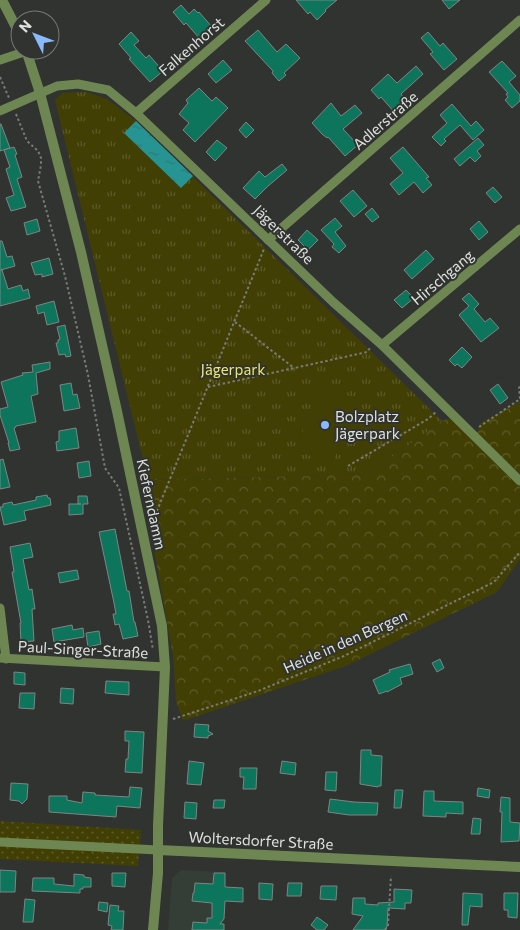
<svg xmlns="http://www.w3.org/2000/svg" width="520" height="930" viewBox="0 0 520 930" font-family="Commissioner,sans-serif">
  <defs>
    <pattern id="grass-dots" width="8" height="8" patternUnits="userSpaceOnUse" patternTransform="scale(1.25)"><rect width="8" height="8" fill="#423f04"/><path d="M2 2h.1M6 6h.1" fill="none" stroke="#5d5a28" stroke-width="1.8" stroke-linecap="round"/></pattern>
    <pattern id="forest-crowns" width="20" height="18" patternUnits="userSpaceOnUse" patternTransform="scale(1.25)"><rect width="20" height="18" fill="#423f04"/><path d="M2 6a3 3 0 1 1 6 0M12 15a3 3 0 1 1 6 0" fill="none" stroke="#5d5a28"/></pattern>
    <pattern id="park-tufts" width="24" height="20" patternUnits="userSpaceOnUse" patternTransform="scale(1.25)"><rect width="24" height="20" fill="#423f04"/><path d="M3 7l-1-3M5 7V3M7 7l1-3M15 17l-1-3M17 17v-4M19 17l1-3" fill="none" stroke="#5d5a28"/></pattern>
    <pattern id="water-ripples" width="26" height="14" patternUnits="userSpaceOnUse" patternTransform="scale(1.25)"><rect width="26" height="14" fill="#269492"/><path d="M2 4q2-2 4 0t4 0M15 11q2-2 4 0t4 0" fill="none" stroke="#307876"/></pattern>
  </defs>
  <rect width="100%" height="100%" fill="#303330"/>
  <path fill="#343d36" d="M181,870L226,872L224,919L215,930H168L172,878Z"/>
  <path fill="url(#grass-dots)" d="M0,821L141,830L138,866L0,859Z"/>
  <g fill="url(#forest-crowns)">
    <path d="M520,401V474L477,433L481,423Z"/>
    <path d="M450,418L520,486V559L497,592L348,665L183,721L176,701L173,656L144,493L148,480L368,474L442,421Z"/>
  </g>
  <path fill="url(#park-tufts)" d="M86,92L107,99L136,121L442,421L368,474L148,480L55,100L62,93Z"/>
  <path fill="#423f04" d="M318,386L355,398L333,463L296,451Z"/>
  <path fill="url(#water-ripples)" d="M136,121L193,176L181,188L124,133Z"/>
  <g fill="#0e755d" stroke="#7f8482">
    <path d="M296,0H337L325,10L326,11L317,20L310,12L308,14Z"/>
    <path d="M442,0H460L449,9Z"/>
    <path d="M181,5L189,14L194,9L198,13L199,12L213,28L200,39L186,23L184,25L173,12Z"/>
    <path d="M258,30L277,52L286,44L300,58L284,73L286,75L279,81L272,73L273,71L245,41Z"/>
    <path d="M131,32L139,41L134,45L146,58L149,55L163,71L150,82L129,59L131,58L119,44Z"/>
    <path d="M428,32L440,46L443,43L457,59L444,70L430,54L433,52L421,38Z"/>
    <path d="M223,60L232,70L216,83L208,74Z"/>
    <path d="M502,61L516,76L509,82L520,95V101L512,108L505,100L508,97L506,94L508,93L489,72Z"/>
    <path d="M416,66L423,74L401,94L407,102L395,113L381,97L379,99L371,90L388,74L397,83Z"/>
    <path d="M199,88L212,101L216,97L228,108L195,142L183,130L189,123L179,114L188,103L186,100Z"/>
    <path d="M331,103L341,116L355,105L362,113L343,129L358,145L345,156L328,137L327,138L322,134L312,123Z"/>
    <path d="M452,104L471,126L476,121L484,130L473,140L460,125L444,139L446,141L441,146L432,137L447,123L440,115Z"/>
    <path d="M246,122L254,130L246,138L239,130Z"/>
    <path d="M0,124H1L10,148L0,151Z"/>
    <path d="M478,138L484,145L477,151L481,156L475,162L470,157L460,166L454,159Z"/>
    <path d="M217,140L227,148L215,161L206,152Z"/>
    <path d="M14,147L17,154L15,155L22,177L17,179L26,207L11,211L6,198L14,195L6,169L10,167L4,150Z"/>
    <path d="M403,147L429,177L426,178L432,185L423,193L414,182L399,195L390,184L403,173L390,158Z"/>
    <path d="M282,164L287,170L267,187L255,199L243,188L259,171L265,177Z"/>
    <path d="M493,187L502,197L495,203L486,193Z"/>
    <path d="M353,190L367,206L354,217L340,201Z"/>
    <path d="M372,208L379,217L372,222L365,214Z"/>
    <path d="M335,218L342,226L335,232L346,246L339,253L332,247L334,244L321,230Z"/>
    <path d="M37,219L40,231L27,235L24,223Z"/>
    <path d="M479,221L488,232L479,240L470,229Z"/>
    <path d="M307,230L318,240L308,250L298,240Z"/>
    <path d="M0,241H2L7,257L12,256L15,266L1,270H2L8,289L21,285L23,291L28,289L30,298L0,306Z"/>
    <path d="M426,250L434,259L412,279L404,270Z"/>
    <path d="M49,258L53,274L42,277V274L35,275L31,263Z"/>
    <path d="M406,290L414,298L402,308L394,300Z"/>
    <path d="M469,293L479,304L474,309L485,322L490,318L499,328L481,342L459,315L469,306L462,299Z"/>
    <path d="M54,301L59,322L47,325L44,312L38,314L36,306Z"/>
    <path d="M65,325L71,356L66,357L65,354L59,355L56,343H58V340L60,339L57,327Z"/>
    <path d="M462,347L472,357L462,368L457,364L455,366L449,360Z"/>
    <path d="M50,362V369L36,373L38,394L31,396L36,422L16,426V427L14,428L20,449L10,451L8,443H9L0,415V409L8,407L1,382L23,375L22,373L33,372L32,365Z"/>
    <path d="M71,383L73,395L77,394L80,408L64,411L60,385Z"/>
    <path d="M498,384L508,398L500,404L490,390Z"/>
    <path d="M76,428L79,448L57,451L56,442L59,441V431Z"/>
    <path d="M3,459L10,487L0,489V460Z"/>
    <path d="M89,461L91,476L79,478L77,463Z"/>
    <path d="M47,495L48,498H50L51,505L24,511L26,520L4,525L0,507H3V504L12,502L13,505L36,500V497Z"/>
    <path d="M78,496H87L88,504H83V514L69,515V504H81H78Z"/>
    <path d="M115,529L127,591H129L134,622H135L138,636L123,639L119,624L115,625L113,614H116L114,603L99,532Z"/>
    <path d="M30,543L33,557L23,559L29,590L32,589L35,609H32L34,641L21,642L20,623H21L12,572H14L10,547Z"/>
    <path d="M77,570L79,579L60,583L58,573Z"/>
    <path d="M72,625L73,630L83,628L84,637L54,642L52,629Z"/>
    <path d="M99,631L101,644L88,647L86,633Z"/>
    <path d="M440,659L444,668L437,672L432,663Z"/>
    <path d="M410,664L413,674L400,678L402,684L387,692V691L379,694L373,680L390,672L389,670Z"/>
    <path d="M14,672L25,673V685L14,684Z"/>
    <path d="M106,681L129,682V695L105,693Z"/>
    <path d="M61,688L74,689L73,704L60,703Z"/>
    <path d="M20,693H35L34,709L19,708Z"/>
    <path d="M195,724L209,725L208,731L213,734L208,736V738L194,737Z"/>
    <path d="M125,731L144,732L142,773L125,772L126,759H128L129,741H125Z"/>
    <path d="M361,750H371V755L382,756L381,786H378V787L360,784Z"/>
    <path d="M189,761L204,763L201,785L187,784Z"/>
    <path d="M282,761L296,763L295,775L280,773Z"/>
    <path d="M240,768H257L256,789H243L244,777H240Z"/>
    <path d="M326,772H337L336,791L325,790Z"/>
    <path d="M11,783L28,784L27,799L22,804L19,801L10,800Z"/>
    <path d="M130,787L142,788L140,808L117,806L116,817L49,812V796H67V800L82,803L83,792L95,793V795L129,797Z"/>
    <path d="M478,788L490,790L489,798L477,796Z"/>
    <path d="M395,790H403L401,808H394Z"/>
    <path d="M424,791H434V801L463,802V814L446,813V817L423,816Z"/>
    <path d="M501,797L510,798V822L520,823L519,841L501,842L502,812H500Z"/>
    <path d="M330,799L354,802L377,803H378L377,815H349L328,812Z"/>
    <path d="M214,800H225L224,808H213Z"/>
    <path d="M185,802L197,803L196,819L184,818Z"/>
    <path d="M473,818L481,819L480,834H471Z"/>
    <path d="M0,870L16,871L15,892H0Z"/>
    <path d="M112,873H126L125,887L112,886Z"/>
    <path d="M214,873H225V887L243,888V902L225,901L224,919L220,924H224V930H192L193,922L207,923V918H212V903L192,901L193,893H194L195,883L213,884Z"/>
    <path d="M74,874L84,875V877L91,878V887H83V889H80V893L32,891L33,878H54V884L74,886Z"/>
    <path d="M259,883L273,884L272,900L259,899Z"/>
    <path d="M288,883H302L301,896H287Z"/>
    <path d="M321,886H337L336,900L320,899Z"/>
    <path d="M394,889L412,890L411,903H405V909L388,908L387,927L384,930H353L363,916L352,914L353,898H365V904L378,905V903L394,902Z"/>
    <path d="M463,893L482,894V907L470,906L468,925H462Z"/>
    <path d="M504,893H518L517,918L508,917V910H504Z"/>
    <path d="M25,899L35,900L33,922H23Z"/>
    <path d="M99,902L108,903L107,912L98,910Z"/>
    <path d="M110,905L119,906L118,911H124L123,930H111L112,926L108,925Z"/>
    <path d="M317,917L328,925L324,930H317L311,925Z"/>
  </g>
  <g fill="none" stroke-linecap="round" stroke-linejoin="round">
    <g stroke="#787b78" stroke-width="2" stroke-dasharray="2.5 2.5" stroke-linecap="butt">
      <path d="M0,77L9,98"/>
      <path d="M16,114L27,141L38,151L41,158V165L38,181L65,276L88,375L105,468L119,488L148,620L153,650"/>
      <path d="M235,322L294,368"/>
      <path d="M208,387L367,352L370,348"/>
      <path d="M479,427L520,399L519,388L520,386"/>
      <path d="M348,466L428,419L436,412"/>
      <path d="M150,524L152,523L264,249"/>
      <path d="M173,719L258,691L344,656L494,582L520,552"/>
      <path d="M385,930L388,926L391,876"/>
    </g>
    <g stroke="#6e8752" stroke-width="9">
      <path d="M0,60L27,51"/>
      <path d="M0,111L57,86L78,84L108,90L136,113L333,302L382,345L520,481"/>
      <path d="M136,113L266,0"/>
      <path d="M268,240L520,20"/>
      <path d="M382,345L520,229"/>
      <path d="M0,608L6,659"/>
      <path d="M0,658L165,667"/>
      <path d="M0,842L158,850"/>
    </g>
    <g stroke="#6e8752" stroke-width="10">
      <path d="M2,0L20,35"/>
      <path d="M26,50L40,93L81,252L117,411L162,626L165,667L158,826V873L153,930"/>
      <path d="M158,850L520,867"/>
    </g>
  </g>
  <circle fill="#8abafc" stroke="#303330" stroke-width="2" cx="325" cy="425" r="5"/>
  <g text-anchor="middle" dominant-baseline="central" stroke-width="4" stroke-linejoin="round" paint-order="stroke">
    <g font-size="15" fill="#dee0de" stroke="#303330">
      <text transform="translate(191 46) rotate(-41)">Falkenhorst</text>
      <text transform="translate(385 120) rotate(-41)">Adlerstraße</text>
      <text transform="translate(284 234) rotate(44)">Jägerstraße</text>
      <text transform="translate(442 277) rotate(-40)">Hirschgang</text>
      <text transform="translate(152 504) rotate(78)">Kieferndamm</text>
      <text transform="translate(345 641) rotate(-24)">Heide in den Bergen</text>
      <text transform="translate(83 649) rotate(3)">Paul-Singer-Straße</text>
      <text transform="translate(261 840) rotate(3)">Woltersdorfer Straße</text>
    </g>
    <g font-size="15" fill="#ece869" stroke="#303330">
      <text x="233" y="369">Jägerpark</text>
    </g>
    <g font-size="15" fill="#dee0de" stroke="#303330" text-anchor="start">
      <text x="335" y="416">Bolzplatz<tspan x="335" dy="17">Jägerpark</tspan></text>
    </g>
  </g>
  <g transform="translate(35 35) rotate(312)"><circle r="24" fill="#303330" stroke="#767876"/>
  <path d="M0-4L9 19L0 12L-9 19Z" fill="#8abafc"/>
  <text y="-8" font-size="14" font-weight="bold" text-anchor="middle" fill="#dee0de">N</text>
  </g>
</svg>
